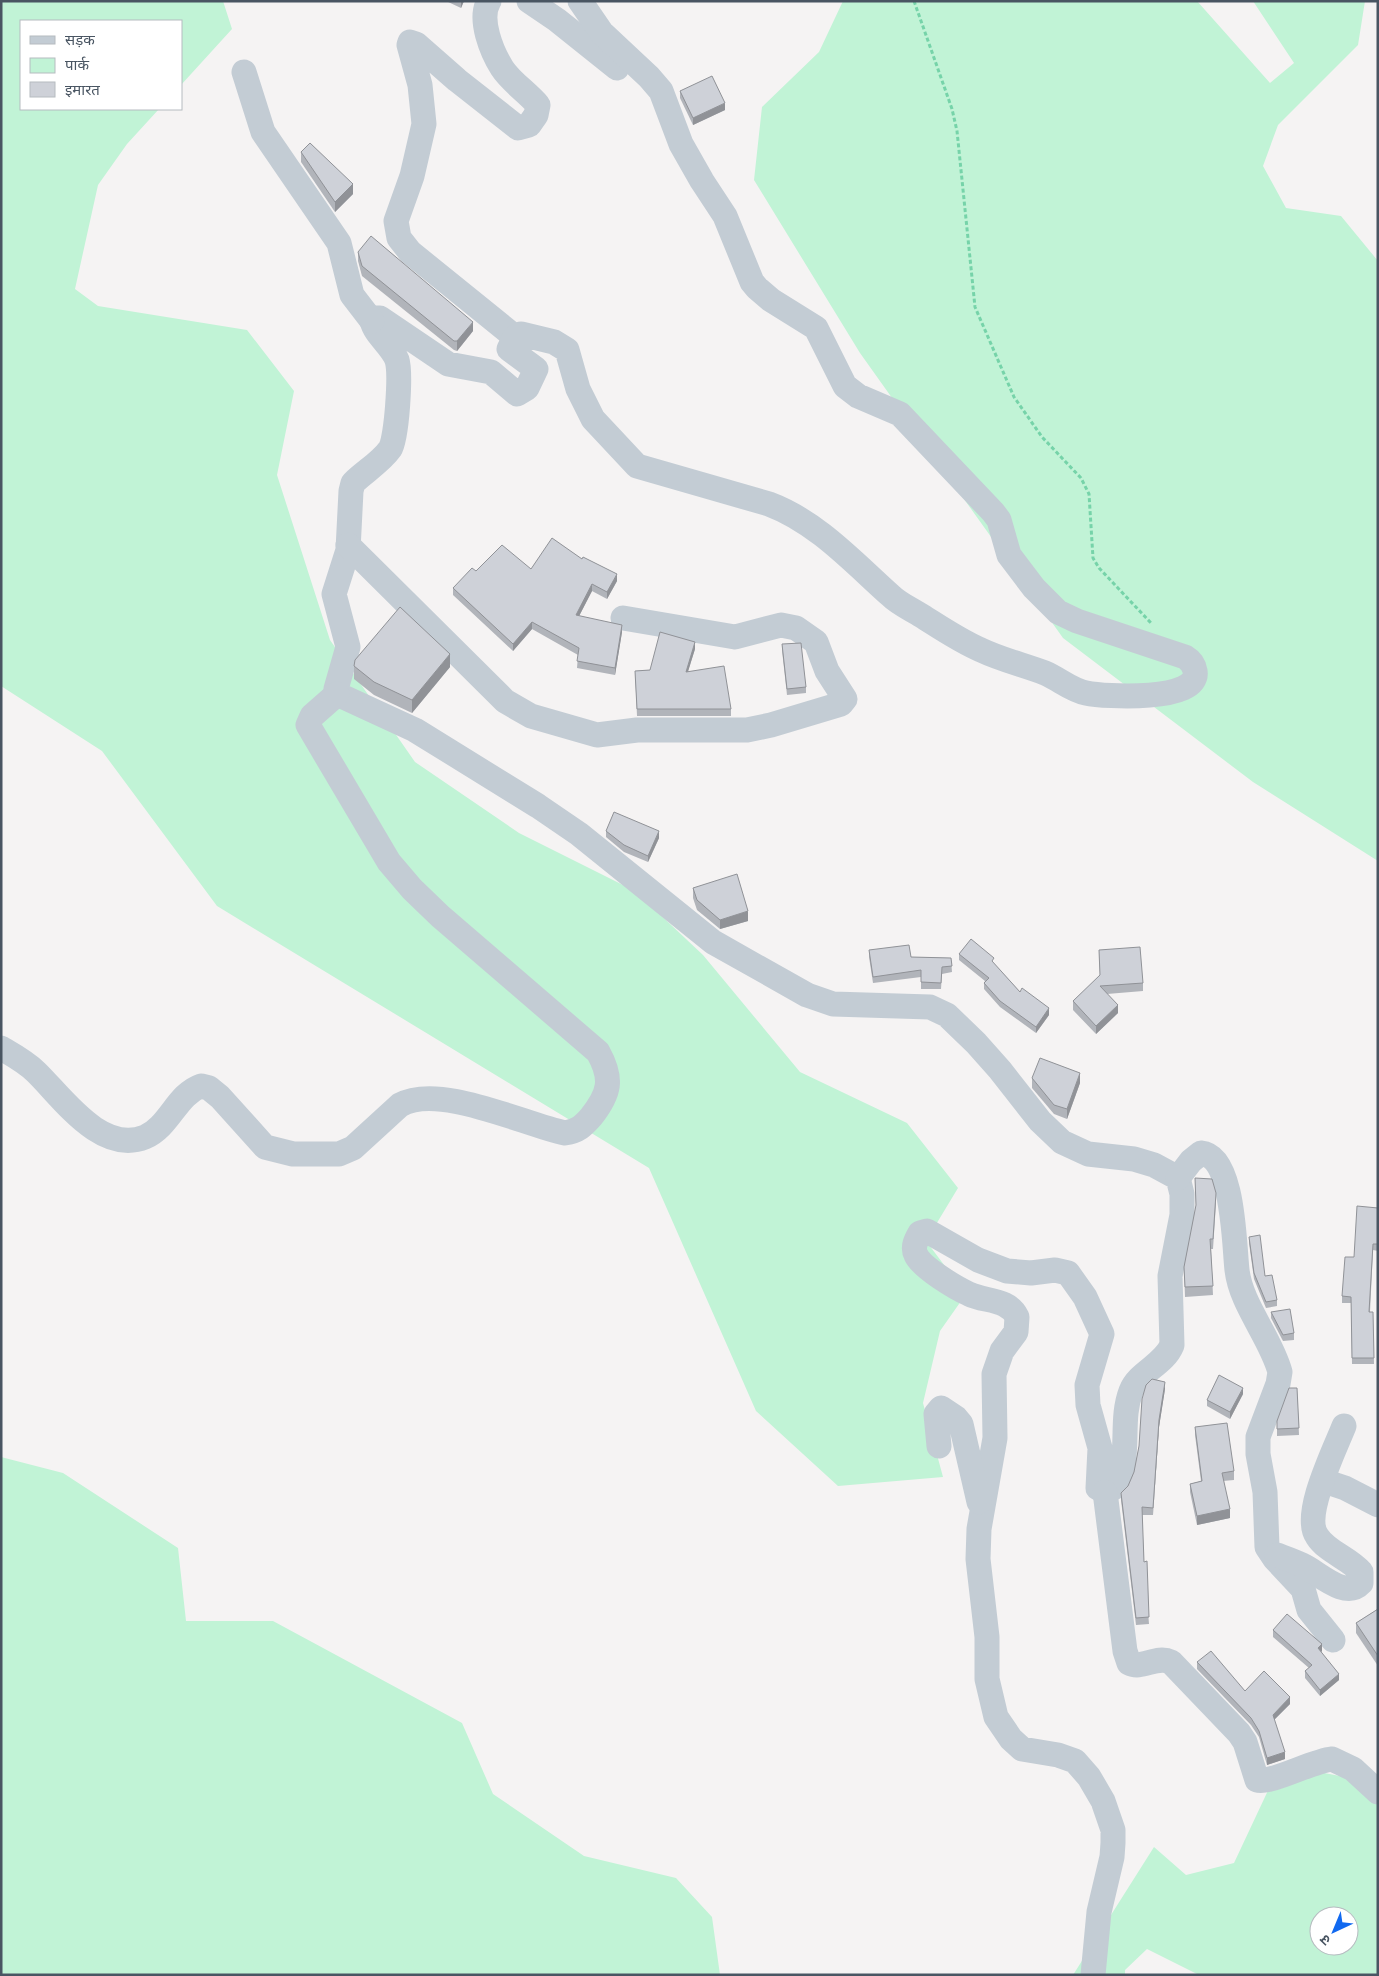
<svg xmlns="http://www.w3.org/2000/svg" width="1379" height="1976" viewBox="0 0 1379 1976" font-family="'Sofia Sans Condensed','Noto Sans Devanagari',sans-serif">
  <rect width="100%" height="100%" fill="#f5f3f3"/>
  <g fill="#c1f3d6" fill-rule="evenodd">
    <path d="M1,1H223L232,29L181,85V21H21V109H159L127,144L98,185L75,289L98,306L247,330L294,391L277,475L330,640L415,762L519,833L635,891L703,955L800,1072L907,1123L958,1188L926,1241L966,1294L940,1331L923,1403L943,1477L838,1486L756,1411L649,1168L217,906L102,751L1,686Z"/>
    <path d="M843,1H1197L1270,83L1294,63L1253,1H1365L1358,45L1278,125L1263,166L1286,208L1341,216L1378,261V861L1253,782L1063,638L860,353L754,180L762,107L819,52Z"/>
    <path d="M1,1457L63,1473L178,1548L186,1621H273L462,1723L493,1794L584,1856L676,1878L712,1917L720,1975H1Z"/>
    <path d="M1304,1769L1360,1780L1378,1801V1975H1199L1147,1949L1125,1970V1975H1073L1154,1847L1186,1875L1234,1863L1272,1782ZM1319,1916H1349V1946H1319Z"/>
  </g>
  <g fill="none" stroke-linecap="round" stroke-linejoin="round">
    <path stroke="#76d3a9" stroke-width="3" stroke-dasharray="4 2.5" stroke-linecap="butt" d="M914,1L952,109L957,131L975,307L1014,397L1042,437L1081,478L1089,494L1093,558L1099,568L1151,623"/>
    <g stroke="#c3ccd4" stroke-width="25">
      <path d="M489,1C478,19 492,52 502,68C511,82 527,92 538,105L536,115L529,125L518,128L457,80L416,44L410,42L409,45L420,85L424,124L412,176L396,221L399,238L410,252L515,337"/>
      <path d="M529,1L557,20L617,68"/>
      <path d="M580,1L602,33L649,77L661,91L681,144L702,181L725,216L752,282L757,288L771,300L816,328L845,386L858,396L900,414L993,512L999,520L1009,555L1034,588L1058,612L1077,621L1185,657C1190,660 1194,664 1195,671C1201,702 1104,697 1086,693C1071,690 1059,679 1045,673C1024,665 1002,660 981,650C960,641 941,628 922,616C911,609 899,604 890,595C853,562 817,522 769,504L637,466L593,419L578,389L567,350L554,342L521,334L515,337L509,349L536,369L527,388L517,394L491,372L448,364L380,318H375L372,321C375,335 392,346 397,360C401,373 397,438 390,449C381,462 364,472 353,483L351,491L348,550L334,594L348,647L336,689L337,694L415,730L538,806L579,834L713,942L807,995L833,1004L930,1007L947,1015L976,1043L1000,1070L1040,1121L1062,1142L1088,1154L1134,1159L1154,1165L1178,1178L1182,1194V1215L1170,1276L1172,1345C1164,1365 1138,1372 1131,1391C1119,1422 1132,1458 1115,1487L1105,1492L1098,1488L1100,1448L1088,1405L1087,1385L1102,1334L1085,1297L1068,1273L1055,1270L1031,1273L1007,1271L978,1260L927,1231L920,1233C916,1240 912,1247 916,1255C922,1268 956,1288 969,1294C985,1302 1008,1298 1017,1317L1016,1332L1002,1351L994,1374L995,1438L979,1529L978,1559L987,1637V1679L996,1717L1011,1739L1022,1749L1058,1755L1075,1761L1089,1777L1103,1801L1113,1830V1843L1112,1857L1099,1912L1093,1975"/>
      <path d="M244,72L263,132L339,243L352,295L372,321"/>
      <path d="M348,545L505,701L531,716L597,735L637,730H747L771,725L841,704L845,699L827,671L816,642L796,628L781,625L735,637L623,618"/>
      <path d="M1,1048C13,1055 26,1062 36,1072C62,1097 101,1155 145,1137C169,1127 177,1094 201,1086L209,1088L220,1097L265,1147L293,1154H339L353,1148L400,1105C439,1083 523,1124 565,1133C578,1131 583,1126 591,1117C610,1093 613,1079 598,1052L440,916L412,889L389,862L308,725L312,716L337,694"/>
      <path d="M1178,1178L1191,1161L1201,1153C1234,1156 1234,1244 1237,1270C1241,1305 1271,1338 1280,1372L1278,1384L1258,1437V1454L1265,1492L1267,1547L1275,1559L1303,1589L1309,1610L1333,1640"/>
      <path d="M939,1446L936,1414L941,1408L956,1418L961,1424L979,1502"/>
      <path d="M1324,1481L1345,1488L1378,1505"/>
      <path d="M1105,1492L1125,1651L1129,1663C1142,1670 1156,1655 1171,1662L1239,1733L1245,1742L1257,1780C1271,1784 1312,1761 1332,1759L1353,1769L1378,1792"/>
      <path d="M1277,1555C1285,1558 1294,1561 1302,1565C1318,1572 1345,1600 1361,1583V1572C1349,1558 1327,1552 1317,1536C1302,1515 1335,1449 1344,1426"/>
    </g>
  </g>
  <g fill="#b1b4ba">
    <path d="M446,1H464L461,8Z"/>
    <path d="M680,91L725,110L693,125L680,98Z"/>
    <path d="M301,152L353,194L335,212L301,162Z"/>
    <path d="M358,252L473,331L457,351L454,350L362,276L358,261Z"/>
    <path d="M531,569L617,581L607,599L592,591L579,616L622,632L615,675L577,668L578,655L532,629L513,651L453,595V588L476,571Z"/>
    <path d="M782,644L806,687V693L787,695L782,650Z"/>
    <path d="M695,649L688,671L731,709V716H637L635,671L650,670Z"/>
    <path d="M354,666L450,667L412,713L374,695L354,679Z"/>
    <path d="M606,831L659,838L648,862L624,852L606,837Z"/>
    <path d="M693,888L748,921L720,929L697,910L693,898Z"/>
    <path d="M869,950L911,957L951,958L952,972L942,974L941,989H921V977L873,983L869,957Z"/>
    <path d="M1099,950L1143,983V991L1107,994L1118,1013L1096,1034L1073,1010V1001L1100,976Z"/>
    <path d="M959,954L994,964L1020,992L1049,1015L1036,1033L1000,1007L984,989V983L985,981L959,960Z"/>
    <path d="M1032,1078L1080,1083L1067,1119L1054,1114L1032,1088Z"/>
    <path d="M1195,1178L1216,1203L1213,1249H1211L1213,1295L1185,1297L1184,1267L1196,1207Z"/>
    <path d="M1378,1208V1251L1373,1250L1370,1312H1373L1374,1364H1352L1351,1303H1342V1296L1354,1257Z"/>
    <path d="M1249,1237L1265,1276L1277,1300V1306L1266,1308L1254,1279L1249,1243Z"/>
    <path d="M1271,1312L1294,1333V1340L1283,1341L1271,1318Z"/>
    <path d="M1297,1388L1299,1435L1277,1436V1421Z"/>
    <path d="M1165,1389L1159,1427L1153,1515H1142L1144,1562L1149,1624L1136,1625L1121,1500V1493L1128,1486L1134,1472L1139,1446Z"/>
    <path d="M1243,1394L1230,1419L1207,1406V1400Z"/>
    <path d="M1195,1427L1234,1471V1480L1223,1481L1230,1518L1197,1525L1190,1492V1484L1201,1481L1195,1435Z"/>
    <path d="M1378,1609V1666L1356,1633V1623Z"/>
    <path d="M1273,1630L1322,1651L1321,1652L1339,1680L1320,1696L1305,1678V1671L1309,1668L1273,1637Z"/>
    <path d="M1197,1662L1245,1691L1290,1704L1274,1720L1285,1759L1267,1765L1259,1737L1251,1725L1197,1669Z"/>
  </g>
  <g fill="#909297">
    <path d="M464,1L461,8V2Z"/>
    <path d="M725,103V110L693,125V118Z"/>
    <path d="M353,184V194L335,212V202Z"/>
    <path d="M473,322V331L457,351V341Z"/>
    <path d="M617,574V581L607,599V592Z"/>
    <path d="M592,584V591L576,622V615Z"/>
    <path d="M532,622V629L513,651V644Z"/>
    <path d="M622,625V632L615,675V668Z"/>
    <path d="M695,642V649L686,678V672Z"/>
    <path d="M450,654V667L412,713V700Z"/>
    <path d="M659,831V838L648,862V856Z"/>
    <path d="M748,911V921L720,929V920Z"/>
    <path d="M1118,1005V1013L1096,1034V1026Z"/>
    <path d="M1049,1008V1015L1036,1033V1027Z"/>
    <path d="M1080,1073V1083L1067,1119V1109Z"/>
    <path d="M1165,1382V1389L1159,1427L1153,1515L1159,1420Z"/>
    <path d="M1243,1388V1394L1230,1419V1412Z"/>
    <path d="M1230,1509V1518L1197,1525V1516Z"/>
    <path d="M1322,1644V1651L1318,1655V1648Z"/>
    <path d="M1339,1674V1680L1320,1696V1690Z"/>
    <path d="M1290,1697V1704L1273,1721V1715Z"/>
    <path d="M1285,1752V1759L1267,1765V1758Z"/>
  </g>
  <g fill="#ced1d8" stroke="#909297">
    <path d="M712,76L725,103L693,118L680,91Z"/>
    <path d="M310,143L353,184L335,202L301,152Z"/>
    <path d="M371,236L473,322L457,341H454L362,266L358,252Z"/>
    <path d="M552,538L582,559L583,557L617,574L607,592L592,584L576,615L622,625L615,668L577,661L579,648L532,622L513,644L453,588L472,568L476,571L502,545L531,569Z"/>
    <path d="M400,607L450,654L412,700L374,682L354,666L355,660Z"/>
    <path d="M660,632L695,642L686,672L724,666L731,709H637L635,671L650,670Z"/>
    <path d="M801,643L806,687L787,689L782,644Z"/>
    <path d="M614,812L659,831L648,856L624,845L606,831Z"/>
    <path d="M737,874L748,911L720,920L697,900L693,888Z"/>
    <path d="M971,939L994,958L992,961L1020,992L1022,988L1049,1008L1036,1027L1000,1001L984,983L989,978L959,954Z"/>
    <path d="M909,945L911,957L951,958L952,966L942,967L941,983L921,982V970L873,977L869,950Z"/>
    <path d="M1140,947L1143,983L1100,986L1118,1005L1096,1026L1073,1001L1100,975L1099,950Z"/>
    <path d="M1040,1058L1080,1073L1067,1109L1054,1105L1032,1078Z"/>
    <path d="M1195,1178L1212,1179L1216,1193L1213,1239H1210L1213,1286L1185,1287L1184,1267L1196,1205Z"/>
    <path d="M1357,1206L1378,1208V1244H1373L1369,1312H1373L1374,1358H1352L1351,1297L1342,1296L1345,1257H1354Z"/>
    <path d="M1260,1235L1265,1276L1272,1275L1277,1300L1266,1302L1254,1273L1249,1237Z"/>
    <path d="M1290,1309L1294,1333L1283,1335L1271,1312Z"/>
    <path d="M1219,1375L1243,1388L1230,1412L1207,1400Z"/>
    <path d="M1152,1379L1165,1382L1159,1420L1153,1508L1142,1507L1144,1562L1147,1561L1149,1617L1136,1618L1121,1493L1128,1486L1134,1472L1139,1446L1142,1399L1146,1385Z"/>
    <path d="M1289,1388H1297L1299,1428L1277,1429V1421Z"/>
    <path d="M1227,1423L1234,1471L1222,1473L1230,1509L1197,1516L1190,1484L1202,1481L1195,1427Z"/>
    <path d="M1378,1609V1656L1356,1623Z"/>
    <path d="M1287,1614L1322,1644L1318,1648L1339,1674L1320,1690L1305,1671L1312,1665L1273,1630Z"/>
    <path d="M1211,1651L1245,1691L1264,1671L1290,1697L1273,1715L1285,1752L1267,1758L1259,1731L1251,1718L1197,1662Z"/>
  </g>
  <rect width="1379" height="1976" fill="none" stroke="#495562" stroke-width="5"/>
  <rect x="20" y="20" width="162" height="90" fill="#ffffff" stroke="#b6bbc0"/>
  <rect x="30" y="36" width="25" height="8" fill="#c3ccd4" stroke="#b6bbc0"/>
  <text x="65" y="45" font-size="15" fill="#495562">सड़क</text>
  <rect x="30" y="58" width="25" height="15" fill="#c1f3d6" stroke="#b6bbc0"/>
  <text x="65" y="70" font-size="15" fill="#495562">पार्क</text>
  <rect x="30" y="82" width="25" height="15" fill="#ced1d8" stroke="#b6bbc0"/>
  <text x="65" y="95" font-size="15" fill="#495562">इमारत</text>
  <g transform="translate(1334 1931) rotate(224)"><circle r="24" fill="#ffffff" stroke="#b6bbc0"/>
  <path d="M0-4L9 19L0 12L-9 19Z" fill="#1169f0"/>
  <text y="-8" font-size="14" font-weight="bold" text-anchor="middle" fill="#495562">उ</text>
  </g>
</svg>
